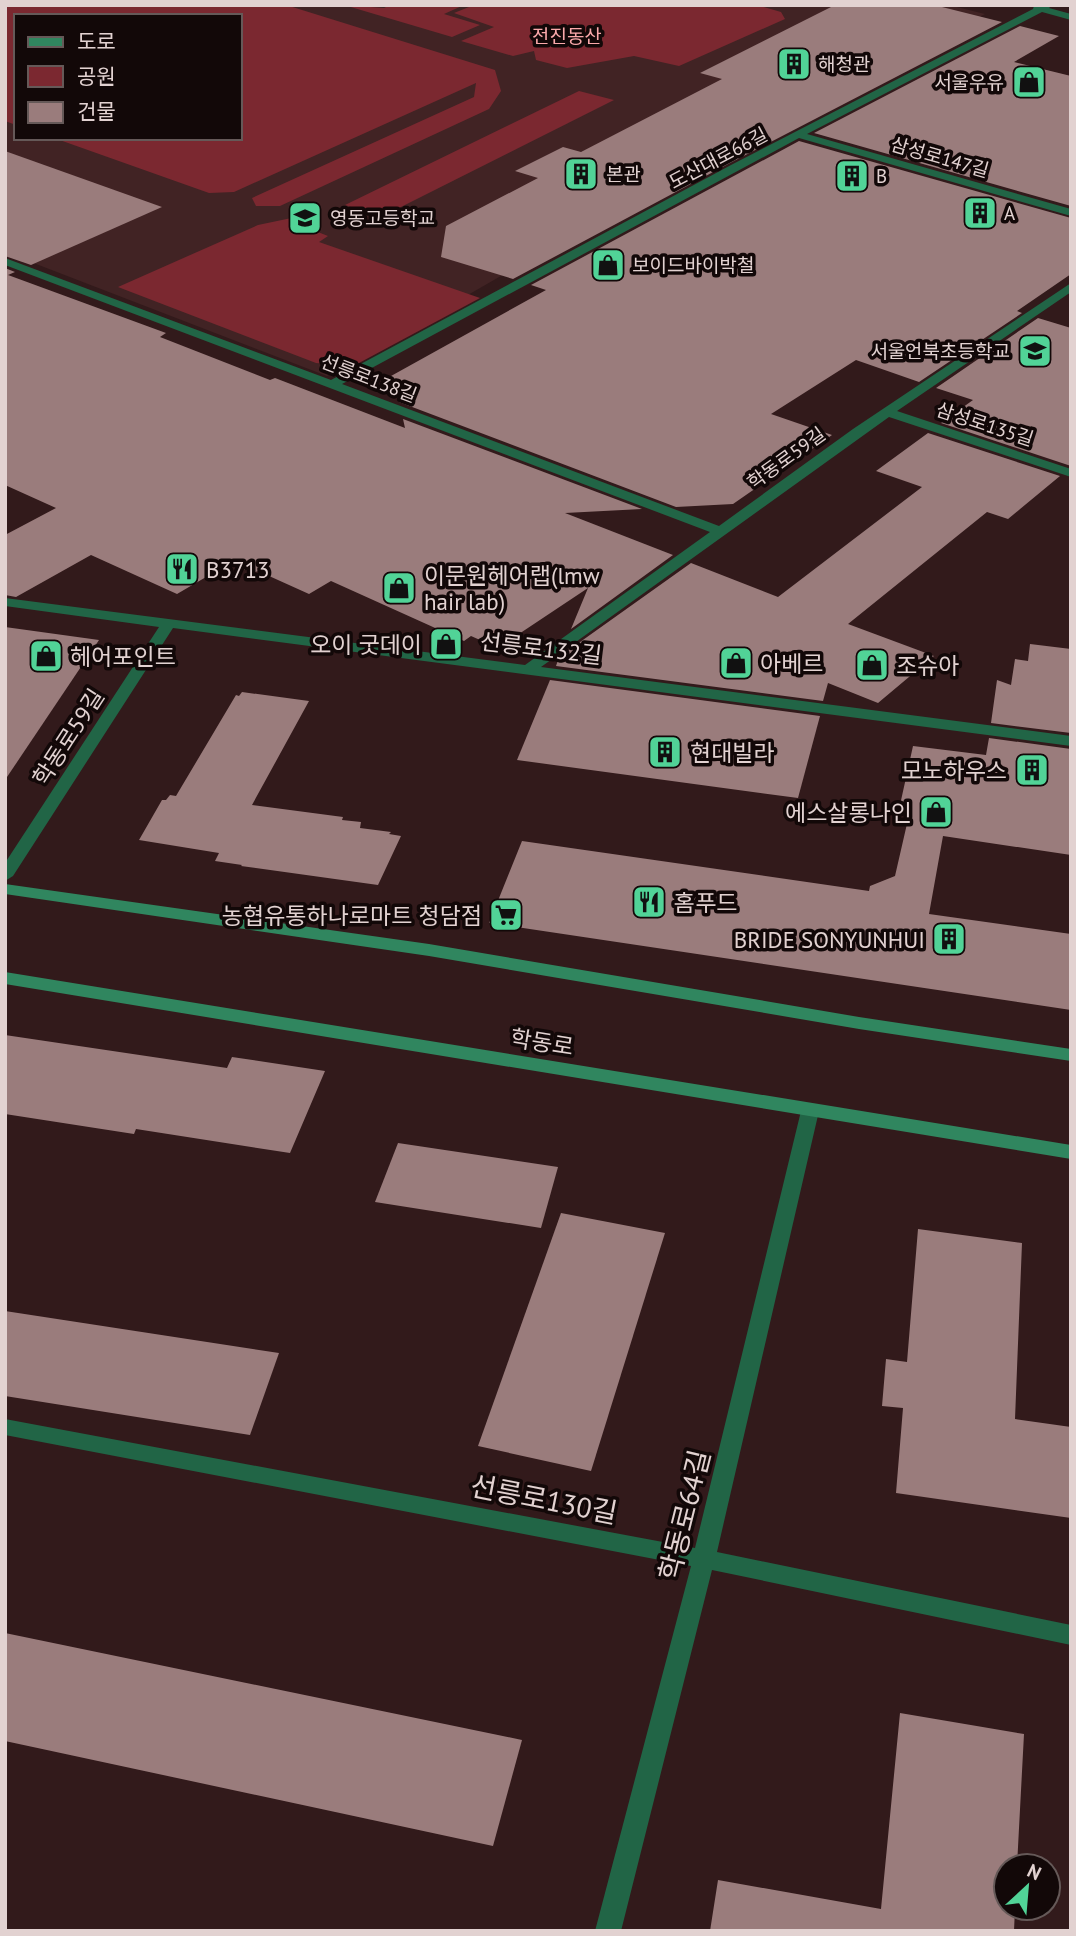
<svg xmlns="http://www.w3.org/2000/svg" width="1076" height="1936" viewBox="0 0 1076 1936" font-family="'PT Sans','Noto Sans KR',sans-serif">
  <rect width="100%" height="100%" fill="#321a1b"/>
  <path fill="#412324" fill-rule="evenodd" d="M5,5H949L985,14L664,182L327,376L5,252ZM16,16H240V138H16Z"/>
  <g fill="#7b2830">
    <path d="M5,5H286L495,70L501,91L489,109L280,206H256L252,198L474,97L476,83L234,192L209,193L54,138H240V16H16V125L5,121Z"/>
    <path d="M344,5L384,8L390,5H464L444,14L480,25L452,37Z"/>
    <path d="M474,5H757L781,12L785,19L679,66L634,56L567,68L536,60L534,51L513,56L461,41L494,27L454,13Z"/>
    <path d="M579,91L614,100L381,217L345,205Z"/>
    <path d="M301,216L312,219L300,225L328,236L319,242L480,298L359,363L335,365L316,363L118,287L258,225Z"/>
  </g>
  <g fill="#9a7c7c">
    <path d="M835,5H934L1002,22L730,163L513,279L441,257L446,226L538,178L515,171L563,147L581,152L722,79L700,73Z"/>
    <path d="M1020,26L1059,36L1014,62L1071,76V206L814,133Z"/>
    <path d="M799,141L1071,218V274L1017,311L1022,313L919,382L856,360L771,414L832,435L733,504L676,507L399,402L391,376L546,290L531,285Z"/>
    <path d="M5,151L162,207L31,265L5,256Z"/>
    <path d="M5,268L15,272L8,275L166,333L160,337L270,380L275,378L405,428L403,419L642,509L565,513L673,555L571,629L588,588L498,648L471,636L464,641L331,581L309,594L258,571L253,573L230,563L177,594L91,555L16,597L5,595V535L56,508L5,485Z"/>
    <path d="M1038,318L1071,328V466L941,423L973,400L936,388Z"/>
    <path d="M928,433L1060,476L1008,519L987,512L848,624L934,656L878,703L828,683L823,701L556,666L559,657L691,563L778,597L922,487L876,471Z"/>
    <path d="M5,627L99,640L5,780Z"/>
    <path d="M1030,644L1071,649V733L991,723L997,680L1011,685L1015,659L1028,661Z"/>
    <path d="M550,680L820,716L798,798L517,760Z"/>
    <path d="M242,692L309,701L252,805L343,817L342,820L361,822L360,828L391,832L389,834L401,836L378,885L241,866L242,865L215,861L219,853L139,840L162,800H166L170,795L176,796L236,695L239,696Z"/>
    <path d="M989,738L1071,749V855L943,836L929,914L1071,934V1010L489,923L522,841L869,891L870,886L895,876L909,815L898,814L913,746L986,755Z"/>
    <path d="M5,1035L227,1068L232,1057L325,1071L290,1153L136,1129L134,1134L5,1114Z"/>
    <path d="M398,1143L558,1167L541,1228L375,1202Z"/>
    <path d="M561,1213L665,1233L591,1471L478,1446Z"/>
    <path d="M918,1229L1022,1243L1015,1419L1071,1427V1518L896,1493L903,1408L882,1406L886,1359L907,1362Z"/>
    <path d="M5,1311L279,1353L250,1435L5,1396Z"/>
    <path d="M5,1633L522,1740L493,1846L5,1741Z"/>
    <path d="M900,1713L1024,1734L1017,1866H1006V1908H1015L1014,1931H710L718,1880L881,1909Z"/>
  </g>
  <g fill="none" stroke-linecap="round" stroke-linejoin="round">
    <g fill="#216546" fill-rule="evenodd">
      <path d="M1052,5L1049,8L1071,14V20L1042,12L807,134L1071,209V216L799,138L342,384L719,526L853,429L1071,283V292L897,411L1071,469V477L889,417L541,667L1071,736V746L173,628L13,876L5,881V863L159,627L5,606V598L525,665L710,532L5,265V258L331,380L731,165L1033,9L1034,6Z"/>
      <path d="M810,1105L817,1106L819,1111L717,1552L1071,1625V1645L712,1570L621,1931H595L691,1566L5,1435V1419L695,1548L801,1111L803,1106Z"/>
    </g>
    <g fill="#30865f" fill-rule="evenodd">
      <path d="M5,884L429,944L859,1017L1071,1049V1061L859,1029L429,956L5,894Z"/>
      <path d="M5,972L1071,1145V1159L5,984Z"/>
    </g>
  </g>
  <defs>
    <symbol id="building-square" viewBox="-11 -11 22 22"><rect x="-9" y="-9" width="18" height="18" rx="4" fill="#51d397" stroke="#120808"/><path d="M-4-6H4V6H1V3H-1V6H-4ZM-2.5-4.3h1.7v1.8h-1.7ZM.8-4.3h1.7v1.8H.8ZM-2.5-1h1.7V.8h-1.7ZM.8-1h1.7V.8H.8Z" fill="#111"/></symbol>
    <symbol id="shop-square" viewBox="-11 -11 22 22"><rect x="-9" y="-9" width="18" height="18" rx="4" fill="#51d397" stroke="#120808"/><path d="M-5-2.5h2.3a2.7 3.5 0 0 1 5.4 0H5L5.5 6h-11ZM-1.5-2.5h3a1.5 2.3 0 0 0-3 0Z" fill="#111"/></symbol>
    <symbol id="school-square" viewBox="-11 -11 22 22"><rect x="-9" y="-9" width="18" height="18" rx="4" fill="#51d397" stroke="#120808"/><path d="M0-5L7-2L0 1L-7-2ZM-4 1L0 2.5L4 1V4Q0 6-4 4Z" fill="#111"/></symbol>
    <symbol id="restaurant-square" viewBox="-11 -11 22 22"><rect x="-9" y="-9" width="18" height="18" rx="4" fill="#51d397" stroke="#120808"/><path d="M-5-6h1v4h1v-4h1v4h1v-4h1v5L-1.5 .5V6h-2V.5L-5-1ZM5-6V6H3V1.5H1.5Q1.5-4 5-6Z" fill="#111"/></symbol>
    <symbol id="supermarket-square" viewBox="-11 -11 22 22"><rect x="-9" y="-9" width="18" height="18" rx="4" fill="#51d397" stroke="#120808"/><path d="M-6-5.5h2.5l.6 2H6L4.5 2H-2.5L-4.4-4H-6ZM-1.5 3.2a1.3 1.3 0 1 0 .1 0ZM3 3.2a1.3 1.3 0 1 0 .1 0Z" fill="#111"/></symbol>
  </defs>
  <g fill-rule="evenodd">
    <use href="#building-square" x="775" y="45" width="38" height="38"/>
    <use href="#shop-square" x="1010" y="63" width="38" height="38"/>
    <use href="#building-square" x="562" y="155" width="38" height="38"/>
    <use href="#building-square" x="833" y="157" width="38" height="38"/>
    <use href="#building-square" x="961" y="194" width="38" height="38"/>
    <use href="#school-square" x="286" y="199" width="38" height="38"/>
    <use href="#shop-square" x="589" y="246" width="38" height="38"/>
    <use href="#school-square" x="1016" y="332" width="38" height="38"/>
    <use href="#restaurant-square" x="163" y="550" width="38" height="38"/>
    <use href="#shop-square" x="380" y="569" width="38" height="38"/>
    <use href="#shop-square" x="427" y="625" width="38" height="38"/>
    <use href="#shop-square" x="27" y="637" width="38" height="38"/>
    <use href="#shop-square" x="717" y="644" width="38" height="38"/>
    <use href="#shop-square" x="853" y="646" width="38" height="38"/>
    <use href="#building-square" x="646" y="733" width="38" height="38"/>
    <use href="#building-square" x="1013" y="751" width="38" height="38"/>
    <use href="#shop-square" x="917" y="793" width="38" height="38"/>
    <use href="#restaurant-square" x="630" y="883" width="38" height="38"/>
    <use href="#supermarket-square" x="487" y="896" width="38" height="38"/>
    <use href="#building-square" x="930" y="920" width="38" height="38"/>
  </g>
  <g text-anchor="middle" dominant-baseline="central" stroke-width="7" stroke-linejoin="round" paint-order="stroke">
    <g font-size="19" fill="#fba9ab" stroke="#120808">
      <text x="567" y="36">전진동산</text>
    </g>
    <g font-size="19" fill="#e2d2d1" stroke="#120808" text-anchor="start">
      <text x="818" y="64">해청관</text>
      <text x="1004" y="82" text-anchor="end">서울우유</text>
      <text x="606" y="174">본관</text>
      <text x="876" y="176">B</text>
      <text x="1004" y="213">A</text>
      <text x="330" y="218">영동고등학교</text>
      <text x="632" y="265">보이드바이박철</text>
      <text x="1010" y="351" text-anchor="end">서울언북초등학교</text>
    </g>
    <g font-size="19" fill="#e2d2d1" stroke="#120808">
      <text transform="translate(940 157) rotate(16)">삼성로147길</text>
      <text transform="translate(718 158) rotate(-28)">도산대로66길</text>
      <text transform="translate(369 378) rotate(21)">선릉로138길</text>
      <text transform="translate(985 424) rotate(18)">삼성로135길</text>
      <text transform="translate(786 458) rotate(-36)">학동로59길</text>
    </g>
    <g font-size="23" fill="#e2d2d1" stroke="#120808" text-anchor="start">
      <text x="206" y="569">B3713</text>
      <text x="424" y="575">이문원헤어랩(lmw<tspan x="424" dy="26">hair lab)</tspan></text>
      <text x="422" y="644" text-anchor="end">오이 굿데이</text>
      <text x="70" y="656">헤어포인트</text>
      <text x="760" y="663">아베르</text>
      <text x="896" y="665">조슈아</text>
      <text x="690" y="752">현대빌라</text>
      <text x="1007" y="770" text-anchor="end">모노하우스</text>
      <text x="912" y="812" text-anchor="end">에스살롱나인</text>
      <text x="674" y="902">홈푸드</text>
      <text x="482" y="915" text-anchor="end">농협유통하나로마트 청담점</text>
      <text x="925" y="939" text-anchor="end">BRIDE SONYUNHUI</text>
    </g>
    <g font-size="23" fill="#e2d2d1" stroke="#120808">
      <text transform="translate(541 648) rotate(7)">선릉로132길</text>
      <text transform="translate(68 737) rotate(-57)">학동로59길</text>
      <text transform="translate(542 1042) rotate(9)">학동로</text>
    </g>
    <g font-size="28" fill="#e2d2d1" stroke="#120808">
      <text transform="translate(544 1499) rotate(11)">선릉로130길</text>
      <text transform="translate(684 1515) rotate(-76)">학동로64길</text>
    </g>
  </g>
  <rect width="1076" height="1936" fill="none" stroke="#e2d2d1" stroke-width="14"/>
  <rect x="14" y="14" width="228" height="126" fill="#120808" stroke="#655958" stroke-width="2"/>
  <rect x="28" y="37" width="35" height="10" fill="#30865f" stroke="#655958" stroke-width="2"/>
  <text x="77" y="49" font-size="21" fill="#e2d2d1">도로</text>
  <rect x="28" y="66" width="35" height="21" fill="#7b2830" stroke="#655958" stroke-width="2"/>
  <text x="77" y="84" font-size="21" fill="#e2d2d1">공원</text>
  <rect x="28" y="102" width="35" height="21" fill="#9a7c7c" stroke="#655958" stroke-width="2"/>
  <text x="77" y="119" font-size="21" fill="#e2d2d1">건물</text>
  <g transform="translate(1027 1887) rotate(26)"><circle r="33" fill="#120808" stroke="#655958" stroke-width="2"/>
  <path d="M0-5L12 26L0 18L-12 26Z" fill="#51d397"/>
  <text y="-10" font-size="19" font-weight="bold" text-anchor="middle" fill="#e2d2d1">N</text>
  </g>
</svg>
